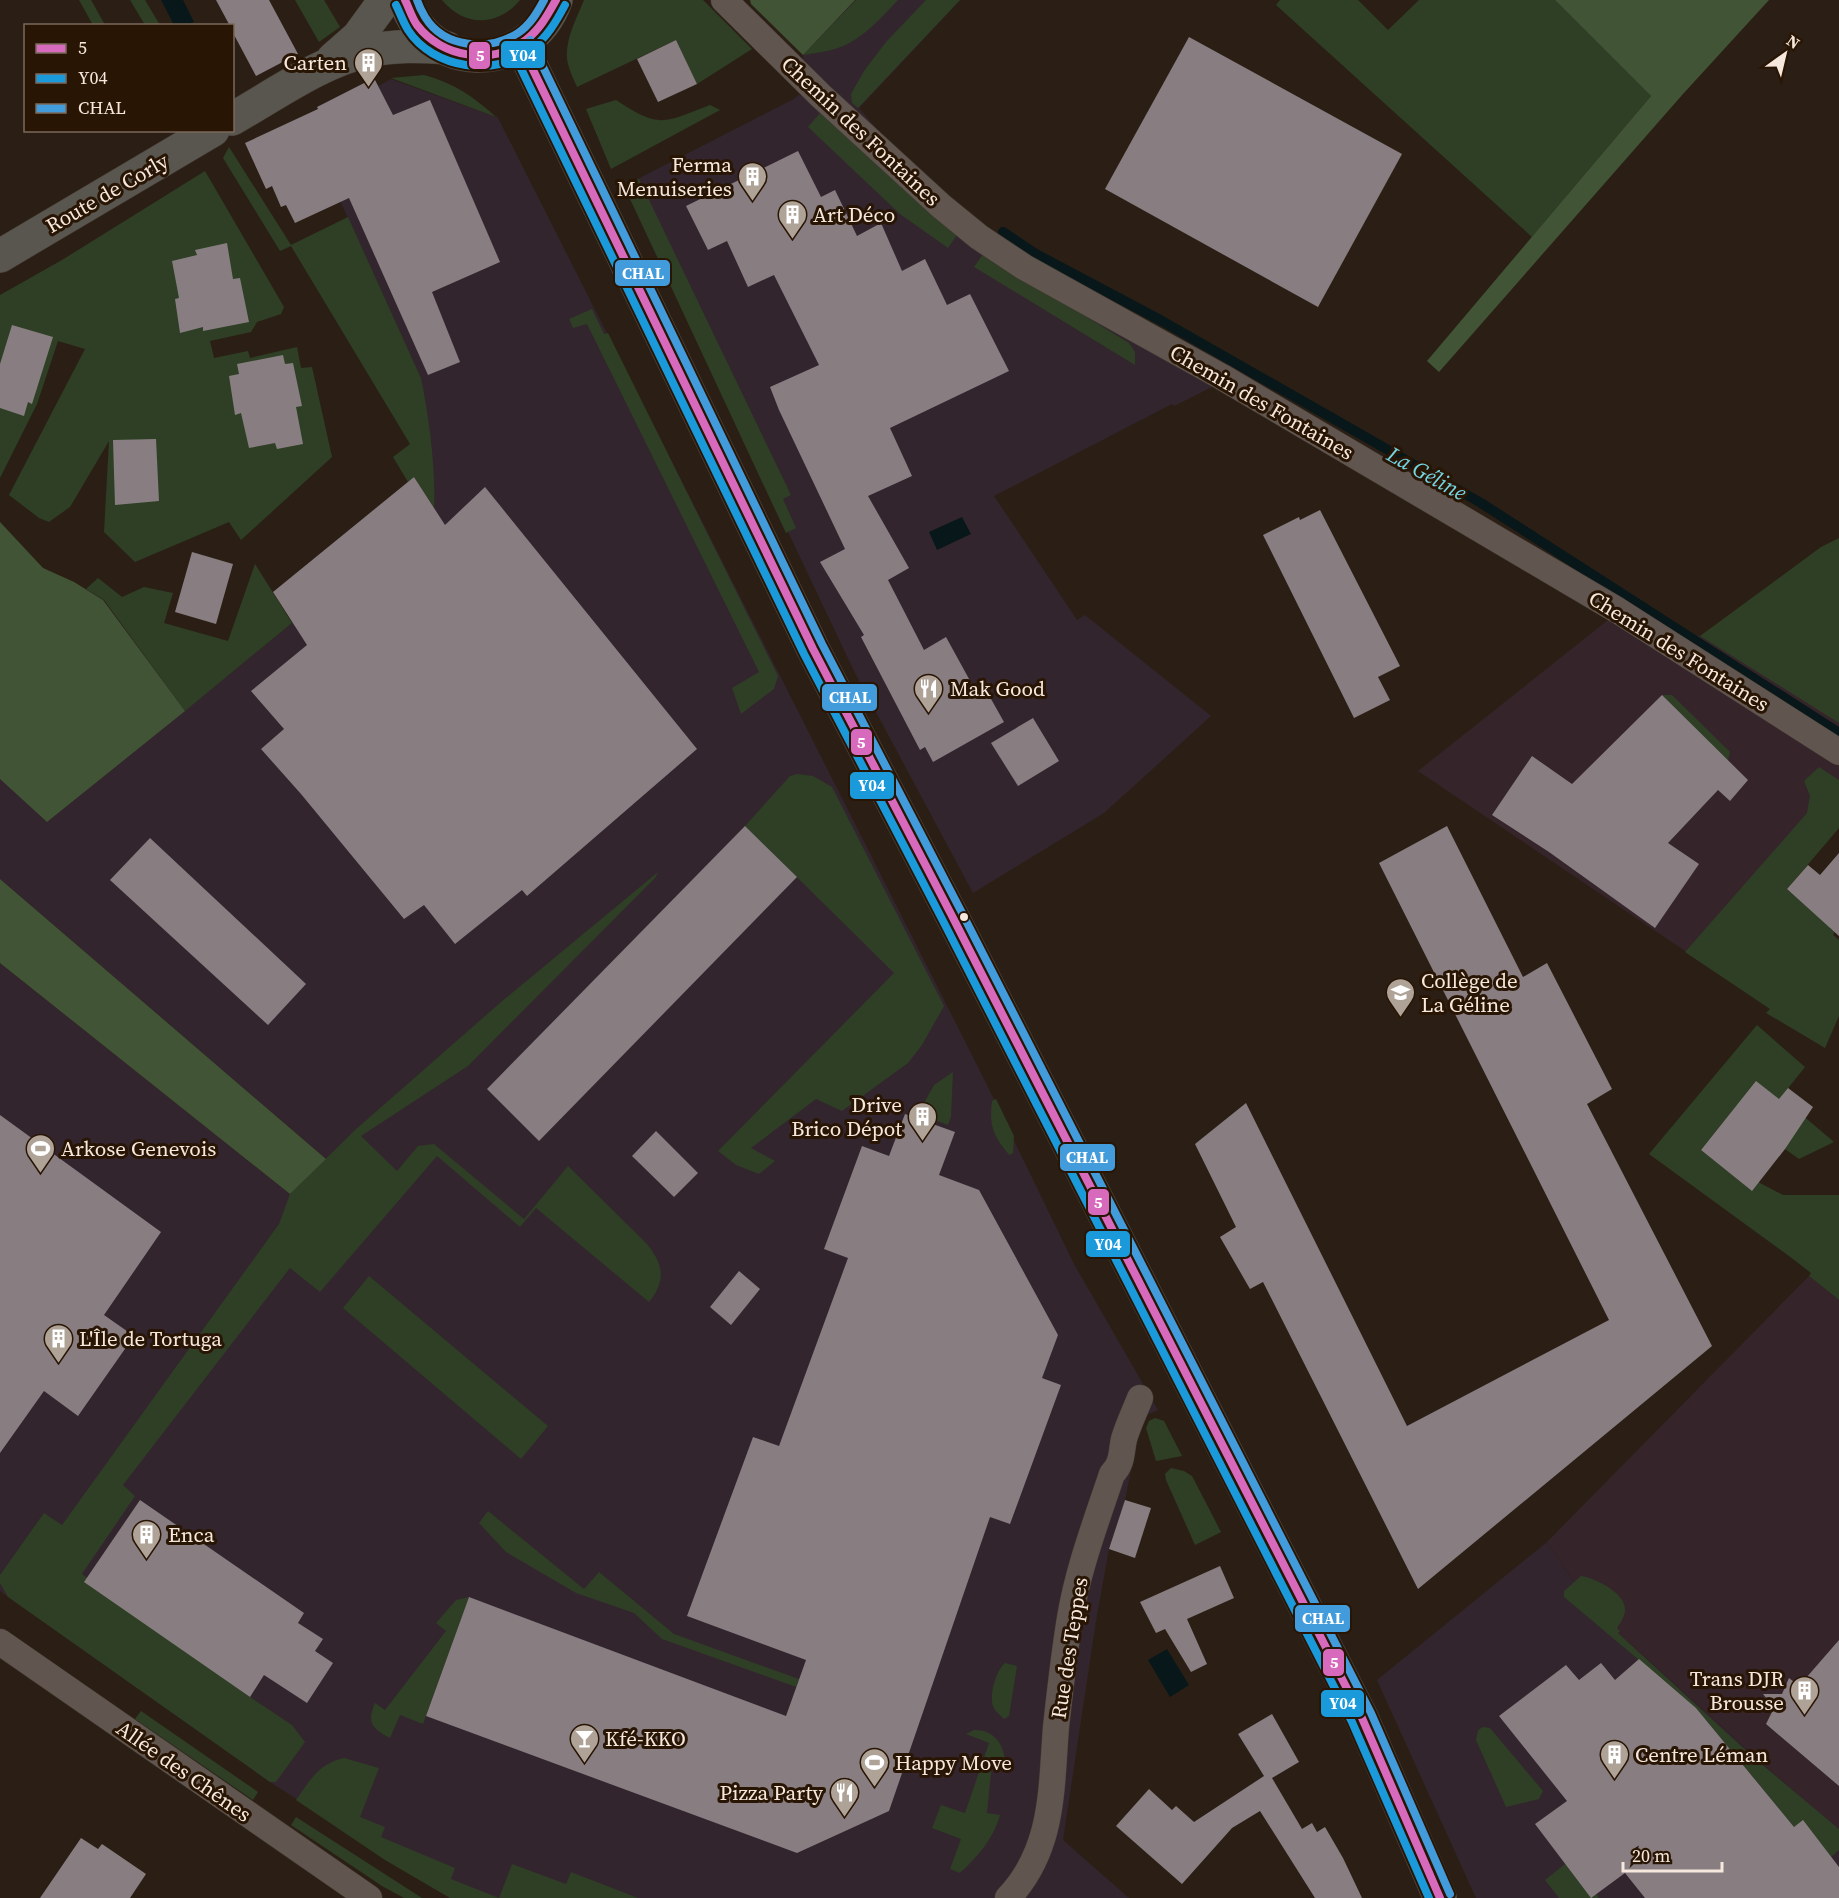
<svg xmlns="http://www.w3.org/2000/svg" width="1839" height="1898" viewBox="0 0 1839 1898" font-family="'Source Serif 4',serif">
  <rect width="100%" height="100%" fill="#2b1f15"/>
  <g fill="#33252e">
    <path d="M855,0H960L859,108L983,254L1216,385L1174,406L1172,404L994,496L1077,620L1085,615L1211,716L1104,813L973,893L854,671L624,186L792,100L810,87L802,78L803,55Z"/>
    <path d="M391,79L496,117L497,116L982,1075L1074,1264L1158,1410L1142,1417L1125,1500L1109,1549L1096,1621L1063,1840L1129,1898H450L270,1782L0,1591V963L290,1194L326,1159L0,879V779L47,822L434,508L421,378L306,126Z"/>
    <path d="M1547,1542L1584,1596L1618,1633L1821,1816L1839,1829V1898H1476L1377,1680Z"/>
  </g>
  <g fill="#35242a">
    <path d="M1613,616L1700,636L1802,698L1839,683V798L1694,957L1418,771Z"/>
    <path d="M1809,1276L1839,1300V1829L1821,1816L1618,1633L1584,1596L1547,1542Z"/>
  </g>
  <g fill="#2e3f25">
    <path d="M79,0H91L105,25H93Z"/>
    <path d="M130,0H145L160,25H145Z"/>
    <path d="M295,0H324L340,27L319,42Z"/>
    <path d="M442,0H520C498,27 464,27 442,0Z"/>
    <path d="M584,0H703L752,49L697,84L676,40L577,87C574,80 570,72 568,64C563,43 576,20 584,0Z"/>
    <path d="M856,0H898C880,19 861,41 835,49C825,52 813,53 803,55Z"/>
    <path d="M926,0H960L858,108L852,103L851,94L864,71L886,42Z"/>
    <path d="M1280,0H1358L1388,30L1419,0H1555L1651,96L1532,237L1276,5Z"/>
    <path d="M424,75C454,83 474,97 496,117L391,78Z"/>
    <path d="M616,100C660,129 663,123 710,105L720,110L611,169L586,109Z"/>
    <path d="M820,113L957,235L948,248L900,214L808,127Z"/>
    <path d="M229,147L291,245L348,217L421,378C429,417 436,469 434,508L414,477L408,482L393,457L410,444L291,246L280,251L223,158Z"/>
    <path d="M205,171L284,307L281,314L257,322L251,332L210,341L214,358L248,351L250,358L297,347L301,368L312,367L332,457L241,540L229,522L135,562L104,532L109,441L70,507L49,522L39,518L9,495L85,349L58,341L37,404L0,478V295L62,260Z"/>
    <path d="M639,179L791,495L783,499L796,528L786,533L624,186Z"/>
    <path d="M983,254L1129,343L1135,352V365L974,267Z"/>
    <path d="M592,309L604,334L608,333L778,676L774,689L741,714L732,688L759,672L587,324L573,328L569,319Z"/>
    <path d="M1839,538V723L1700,636L1821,547Z"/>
    <path d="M255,564L292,623L185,711L104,600L86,589L98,578L122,597L144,587L173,593L164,623L228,641Z"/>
    <path d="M1662,695H1672L1730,752L1728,761Z"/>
    <path d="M1819,767L1839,780V828L1787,889L1835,931L1833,935L1839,940V1016L1825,1048L1766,1013L1770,1009L1685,952L1807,813L1810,796L1804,781Z"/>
    <path d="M797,774L813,776L832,787L944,1006L922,1045L908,1063L842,1111L816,1099L751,1148L775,1161L759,1174L736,1165L718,1151L894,973L745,826L790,776Z"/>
    <path d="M658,872L655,878L468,1066L361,1136L397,1171L418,1146L434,1144L524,1219L568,1166L647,1244C664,1265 666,1281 649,1302L536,1208L520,1227L437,1156L320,1292L290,1268L123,1485L135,1496L82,1574L250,1697L292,1725L305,1742L276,1782H270L8,1597L0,1583V1575L44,1513L62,1525L279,1224L290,1194L355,1130L501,1002Z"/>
    <path d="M1757,1025L1805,1067L1781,1097L1834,1142L1799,1159L1785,1149L1787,1145L1737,1105L1701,1150L1751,1190L1758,1182L1783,1195H1839V1300L1809,1276L1811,1273L1789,1256L1649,1154Z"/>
    <path d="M953,1072L951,1117L948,1125L918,1114L934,1085Z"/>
    <path d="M996,1099L1014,1136L1013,1153L1009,1155C993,1135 989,1126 992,1101Z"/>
    <path d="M369,1276L548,1426L521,1459L343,1308Z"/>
    <path d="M1155,1418L1164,1421L1182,1456L1156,1461L1146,1428L1149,1421Z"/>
    <path d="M1171,1468L1184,1471L1192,1476L1221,1532L1195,1545L1166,1480L1165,1474Z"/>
    <path d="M488,1511L584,1589L599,1572L674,1634L799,1679L796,1687L662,1639L634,1613L576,1593L506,1552L479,1523Z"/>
    <path d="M1581,1576C1595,1578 1626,1593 1625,1610C1625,1616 1621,1622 1617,1628L1620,1631L1618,1633L1753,1757L1839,1829V1850L1831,1857L1803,1821L1794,1827L1696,1708L1564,1597V1591Z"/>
    <path d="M469,1597L423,1724L400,1715L390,1738C373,1729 366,1723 375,1703L385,1710L446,1631L436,1623L456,1600Z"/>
    <path d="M1005,1663L1017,1666L1009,1716L1004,1719C1001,1716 996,1712 994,1708C988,1697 996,1670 1005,1663Z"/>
    <path d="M141,1711L258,1792L253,1800L135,1719Z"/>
    <path d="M1483,1727L1490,1728L1543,1791L1539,1799L1506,1807L1476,1740L1478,1730Z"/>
    <path d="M974,1730C994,1729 1005,1745 1005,1764L992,1763L987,1813L1000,1815C993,1840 978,1856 960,1873L950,1869L961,1839L932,1828L941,1805L965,1813L989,1743L966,1734Z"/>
    <path d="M344,1758L379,1768L360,1817L385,1827L381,1837L455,1868L451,1879L499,1898L512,1864L566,1884L571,1872L638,1898H450L385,1860L296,1800C311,1779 318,1764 344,1758Z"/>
    <path d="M296,1817L422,1898H404L382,1886L291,1825Z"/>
    <path d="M1565,1864L1591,1897L1597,1894L1599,1898H1559L1545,1880Z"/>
  </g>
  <g fill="#415536">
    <path d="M750,0H855L803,55L751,4Z"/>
    <path d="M1555,0H1769L1683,94L1439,372L1427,361L1651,96Z"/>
    <path d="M0,522L43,568L74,582L103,600L185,711L47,822L0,779Z"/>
    <path d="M0,879L326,1159L290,1194L0,963Z"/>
  </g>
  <g fill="#081719">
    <path d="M161,0H183L194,22L187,25H174Z"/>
    <path d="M962,517L971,534L937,550L929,532Z"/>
    <path d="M1167,1649L1189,1685L1170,1697L1148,1660Z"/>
  </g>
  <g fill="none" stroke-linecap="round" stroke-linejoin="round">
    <path stroke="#081719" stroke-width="10" d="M1003,232L1034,253L1162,321L1481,503L1839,733"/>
  </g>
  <g fill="#887e81">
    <path d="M216,0H269L298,54L256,76L232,31V26H230Z"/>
    <path d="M1189,37L1402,154L1318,307L1105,189Z"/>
    <path d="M676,40L697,84L658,102L637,59Z"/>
    <path d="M374,78L393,115L430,100L500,262L432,292L460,362L428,375L349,198L295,223L286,205L281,207L272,186L266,189L245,143L318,109L317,107Z"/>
    <path d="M798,151L821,197L835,190L857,236L881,223L902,271L925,259L947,305L970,294L1009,371L890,428L912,476L868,496L909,568L888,580L924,650L946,637L974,688L982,683L1004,722L933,762L925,747L920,750L861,637L864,635L820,562L845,549L779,410L770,387L819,365L774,275L748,287L727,241L708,250L686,206Z"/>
    <path d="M227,243L233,279L240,278L249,322L203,331V327L180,333L175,299L179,298L172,261L197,255L195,250Z"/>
    <path d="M12,325L53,337L32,404L28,402L24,416L0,408V364Z"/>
    <path d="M283,355L285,364L293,363L302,406L296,407L303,444L277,449L275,443L249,448L241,413L235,415L229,376L239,374L237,364Z"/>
    <path d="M156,439L159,501L115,505L113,440Z"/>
    <path d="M414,477L445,525L485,487L697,749L527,896L522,890L455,944L424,905L404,919L301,794L261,749L284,729L251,691L307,645L273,592Z"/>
    <path d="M1320,510L1400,666L1378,677L1390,700L1354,718L1263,535L1299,517L1300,520Z"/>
    <path d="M192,552L233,564L216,624L175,612Z"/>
    <path d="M1662,695L1748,780L1730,801L1718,790L1668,843L1699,864L1655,928L1549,852L1492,815L1532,756L1572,784Z"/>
    <path d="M1033,718L1059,761L1018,786L991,743Z"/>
    <path d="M745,826L797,877L539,1141L487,1089Z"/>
    <path d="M1447,826L1523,977L1547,963L1612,1089L1587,1104L1712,1346L1418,1589L1263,1282L1250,1289L1220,1237L1236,1227L1195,1144L1246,1103L1407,1426L1609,1320L1379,863Z"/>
    <path d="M150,838L306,984L268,1025L110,880Z"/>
    <path d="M1839,853V936L1787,889L1808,865L1820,875Z"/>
    <path d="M1756,1081L1779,1099L1788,1088L1813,1107L1785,1149L1752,1191L1701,1150Z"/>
    <path d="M905,1114L955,1132L939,1175L979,1190L1058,1335L1042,1378L1061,1385L1010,1524L990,1517L889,1811L797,1853L426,1716L469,1597L786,1716L806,1660L687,1616L753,1437L779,1446L848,1258L824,1249L862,1146L889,1156Z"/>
    <path d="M0,1115L161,1232L104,1315L134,1336L78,1416L44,1391L0,1453Z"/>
    <path d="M656,1131L698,1173L674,1197L632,1156Z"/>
    <path d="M739,1271L760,1289L731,1325L710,1307Z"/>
    <path d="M140,1500L304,1613L298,1623L323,1639L315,1651L333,1663L307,1703L264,1675L250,1697L84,1582Z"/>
    <path d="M1125,1500L1151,1508L1135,1558L1109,1549Z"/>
    <path d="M1220,1566L1234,1598L1187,1619L1207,1664L1191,1672L1165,1629L1156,1633L1140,1602Z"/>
    <path d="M1839,1640V1786L1766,1724L1774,1708L1763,1694H1782L1789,1678L1799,1686Z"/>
    <path d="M1639,1659L1696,1708L1794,1827L1803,1820L1839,1867V1898H1645L1625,1873L1591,1898L1535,1824L1567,1801L1499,1716L1566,1665L1579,1680L1601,1663L1615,1680Z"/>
    <path d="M1272,1714L1299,1762L1272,1778L1302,1829L1312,1823L1317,1832L1325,1827L1343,1858L1362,1898H1315L1260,1811L1232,1828L1182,1884L1116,1826L1149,1789L1172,1810L1176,1806L1194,1822L1264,1776L1238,1734Z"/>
    <path d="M81,1838L98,1849L102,1844L146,1874L130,1898H40Z"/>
  </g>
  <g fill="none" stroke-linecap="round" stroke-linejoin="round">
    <defs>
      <g id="street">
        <path d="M724,0L821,96L941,206L979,237L1024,267L1222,377L1617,610L1839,752"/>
        <path d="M0,1642L369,1898"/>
        <path d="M1008,1898C1054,1849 1051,1790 1056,1727C1060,1691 1064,1654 1070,1618C1078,1569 1096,1522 1112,1474C1123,1463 1121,1452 1124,1439C1128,1425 1135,1411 1140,1398"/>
      </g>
      <g id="secondary">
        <path d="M405,0C429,76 529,73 556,0"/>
        <path d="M521,45L813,649L951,914L1362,1718L1440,1898"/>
        <path d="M333,59L358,37L385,0"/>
        <path d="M232,119C273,96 323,60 368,51C395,45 420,46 447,48"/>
        <path d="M0,256L213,130"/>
      </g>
    </defs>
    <use href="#street" stroke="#443a33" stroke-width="27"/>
    <use href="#secondary" stroke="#443a33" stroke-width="34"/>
    <use href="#street" stroke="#60564f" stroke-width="26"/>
    <use href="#secondary" stroke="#58564e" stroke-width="33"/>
    <defs>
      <g id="bus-1">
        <path d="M405,0C409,8 412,18 417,25C442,58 493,66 526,40C540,29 547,16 556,0"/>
        <path d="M521,45L813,649L951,914L1362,1718L1440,1898"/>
      </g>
      <g id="bus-2">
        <path d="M396,5C400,13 403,22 408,30C433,69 496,78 532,49C547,37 556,22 565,5"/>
        <path d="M512,50L804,654L942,919L1352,1722L1429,1898"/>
      </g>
      <g id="bus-3">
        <path d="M417,0C419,6 422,12 425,17C444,48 489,52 518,33C530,25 537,13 544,0"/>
        <path d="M530,40L822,644L960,909L1371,1713L1450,1894"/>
      </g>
    </defs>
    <use href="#bus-1" stroke="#291504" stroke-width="12"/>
    <use href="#bus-2" stroke="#291504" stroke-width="12"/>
    <use href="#bus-3" stroke="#291504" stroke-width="12"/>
    <use href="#bus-1" stroke="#d86abe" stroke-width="8"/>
    <use href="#bus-2" stroke="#1a99db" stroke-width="8"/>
    <use href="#bus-3" stroke="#429bda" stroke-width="8"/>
  </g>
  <defs>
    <symbol id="building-pin" viewBox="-11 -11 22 30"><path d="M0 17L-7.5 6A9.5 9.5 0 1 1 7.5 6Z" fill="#afa297" stroke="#291504"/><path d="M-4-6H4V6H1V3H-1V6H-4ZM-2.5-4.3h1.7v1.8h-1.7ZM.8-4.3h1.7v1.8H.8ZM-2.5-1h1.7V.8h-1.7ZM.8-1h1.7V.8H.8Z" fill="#fff"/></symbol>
    <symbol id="restaurant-pin" viewBox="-11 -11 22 30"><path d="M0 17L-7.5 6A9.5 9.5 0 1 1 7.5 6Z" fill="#afa297" stroke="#291504"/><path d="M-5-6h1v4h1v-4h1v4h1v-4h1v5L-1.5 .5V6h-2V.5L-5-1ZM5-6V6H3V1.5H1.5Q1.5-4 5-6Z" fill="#fff"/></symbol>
    <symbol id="school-pin" viewBox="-11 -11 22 30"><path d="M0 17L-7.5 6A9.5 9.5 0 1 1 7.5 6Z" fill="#afa297" stroke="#291504"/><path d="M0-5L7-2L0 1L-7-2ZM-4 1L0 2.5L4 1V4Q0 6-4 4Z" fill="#fff"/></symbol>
    <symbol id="stadium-pin" viewBox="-11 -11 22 30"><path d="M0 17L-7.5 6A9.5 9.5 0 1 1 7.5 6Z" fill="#afa297" stroke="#291504"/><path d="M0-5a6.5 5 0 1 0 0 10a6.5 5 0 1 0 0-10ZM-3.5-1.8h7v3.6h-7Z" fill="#fff"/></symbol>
    <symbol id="bar-pin" viewBox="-11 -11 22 30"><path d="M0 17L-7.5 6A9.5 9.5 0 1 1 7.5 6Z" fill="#afa297" stroke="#291504"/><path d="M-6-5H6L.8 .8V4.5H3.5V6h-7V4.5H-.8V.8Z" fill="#fff"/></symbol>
  </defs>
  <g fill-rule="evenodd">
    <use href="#building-pin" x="352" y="46" width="33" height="45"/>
    <use href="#building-pin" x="736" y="160" width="33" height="45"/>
    <use href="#building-pin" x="776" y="198" width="33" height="45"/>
    <use href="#restaurant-pin" x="912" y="672" width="33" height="45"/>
    <use href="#school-pin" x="1384" y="976" width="33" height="45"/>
    <use href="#building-pin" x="906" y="1100" width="33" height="45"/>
    <use href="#stadium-pin" x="24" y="1132" width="33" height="45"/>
    <use href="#building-pin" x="42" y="1322" width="33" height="45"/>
    <use href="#building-pin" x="130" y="1518" width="33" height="45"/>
    <use href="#building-pin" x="1788" y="1674" width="33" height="45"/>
    <use href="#bar-pin" x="568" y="1722" width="33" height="45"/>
    <use href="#building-pin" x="1598" y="1738" width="33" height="45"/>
    <use href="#stadium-pin" x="858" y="1746" width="33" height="45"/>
    <use href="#restaurant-pin" x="828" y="1776" width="33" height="45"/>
  </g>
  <circle fill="#f6e8dd" stroke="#291504" stroke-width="2" cx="964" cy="917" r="5"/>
  <g text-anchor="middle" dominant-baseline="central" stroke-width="6" stroke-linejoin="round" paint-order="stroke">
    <g font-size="21" fill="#f6e8dd" stroke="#291504" text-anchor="start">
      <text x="347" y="62" text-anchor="end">Carten</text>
      <text x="732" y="164" text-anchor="end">Ferma<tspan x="732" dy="24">Menuiseries</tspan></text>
      <text x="813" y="214">Art Déco</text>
      <text x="950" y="688">Mak Good</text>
      <text x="1421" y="980">Collège de<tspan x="1421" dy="24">La Géline</tspan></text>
      <text x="902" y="1104" text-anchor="end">Drive<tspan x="902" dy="24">Brico Dépot</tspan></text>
      <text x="61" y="1148">Arkose Genevois</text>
      <text x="79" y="1338">L'Île de Tortuga</text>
      <text x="168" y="1534">Enca</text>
      <text x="1784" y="1678" text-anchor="end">Trans DJR<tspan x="1784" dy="24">Brousse</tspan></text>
      <text x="605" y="1738">Kfé-KKO</text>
      <text x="1635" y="1754">Centre Léman</text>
      <text x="895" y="1762">Happy Move</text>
      <text x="823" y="1792" text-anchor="end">Pizza Party</text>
    </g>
    <g font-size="21" fill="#f6e8dd" stroke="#291504">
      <text transform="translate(861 131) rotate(43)">Chemin des Fontaines</text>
      <text transform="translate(107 193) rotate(-30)">Route de Corly</text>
      <text transform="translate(1262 402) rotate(30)">Chemin des Fontaines</text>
      <text transform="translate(1679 651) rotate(32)">Chemin des Fontaines</text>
      <text transform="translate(1069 1648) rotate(-81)">Rue des Teppes</text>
      <text transform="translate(184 1771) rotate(35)">Allée des Chênes</text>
    </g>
    <g font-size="22" font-style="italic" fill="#74d5e4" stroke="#291504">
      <text transform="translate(1427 473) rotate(29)">La Géline</text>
    </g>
  </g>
  <g stroke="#291504" stroke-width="2">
    <rect x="500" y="40" width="46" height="29" rx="6" fill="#1a99db"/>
    <rect x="468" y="41" width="23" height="29" rx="6" fill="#d86abe"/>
    <rect x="614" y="259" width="57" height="28" rx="6" fill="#429bda"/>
    <rect x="821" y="683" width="57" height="29" rx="6" fill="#429bda"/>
    <rect x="850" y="728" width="23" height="28" rx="6" fill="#d86abe"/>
    <rect x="849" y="771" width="46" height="29" rx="6" fill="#1a99db"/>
    <rect x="1059" y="1143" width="57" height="29" rx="6" fill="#429bda"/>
    <rect x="1087" y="1188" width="23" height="28" rx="6" fill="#d86abe"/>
    <rect x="1085" y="1230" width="46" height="28" rx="6" fill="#1a99db"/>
    <rect x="1294" y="1604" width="57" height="29" rx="6" fill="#429bda"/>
    <rect x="1322" y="1648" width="23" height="29" rx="6" fill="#d86abe"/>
    <rect x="1320" y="1689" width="45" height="29" rx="6" fill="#1a99db"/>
  </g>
  <g font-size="16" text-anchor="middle" font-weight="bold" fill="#fff">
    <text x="523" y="61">Y04</text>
    <text x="480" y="61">5</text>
    <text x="643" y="279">CHAL</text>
    <text x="850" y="703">CHAL</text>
    <text x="861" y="748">5</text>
    <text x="872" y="791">Y04</text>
    <text x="1087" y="1163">CHAL</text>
    <text x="1098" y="1208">5</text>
    <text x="1108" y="1250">Y04</text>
    <text x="1323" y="1624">CHAL</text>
    <text x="1334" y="1668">5</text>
    <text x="1343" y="1709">Y04</text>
  </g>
  <rect x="24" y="24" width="210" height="108" fill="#291504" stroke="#7b695b" stroke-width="1.5"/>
  <rect x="36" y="44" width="30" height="9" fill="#d86abe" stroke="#7b695b" stroke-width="1.5"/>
  <text x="78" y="54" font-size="18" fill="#f6e8dd">5</text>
  <rect x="36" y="74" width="30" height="9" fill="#1a99db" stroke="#7b695b" stroke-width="1.5"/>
  <text x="78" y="84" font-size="18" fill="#f6e8dd">Y04</text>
  <rect x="36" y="104" width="30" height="9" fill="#429bda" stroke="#7b695b" stroke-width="1.5"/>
  <text x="78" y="114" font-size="18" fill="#f6e8dd">CHAL</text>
  <g transform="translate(1785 54) rotate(34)" stroke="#291504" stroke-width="4.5" paint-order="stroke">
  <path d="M0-4.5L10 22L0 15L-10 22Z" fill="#f6e8dd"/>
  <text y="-9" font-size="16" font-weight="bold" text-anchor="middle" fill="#f6e8dd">N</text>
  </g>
  <path d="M1623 1862v9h99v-9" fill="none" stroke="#f6e8dd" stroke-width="3"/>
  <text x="1632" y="1862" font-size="18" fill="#f6e8dd" stroke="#291504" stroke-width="4.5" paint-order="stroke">20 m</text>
</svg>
